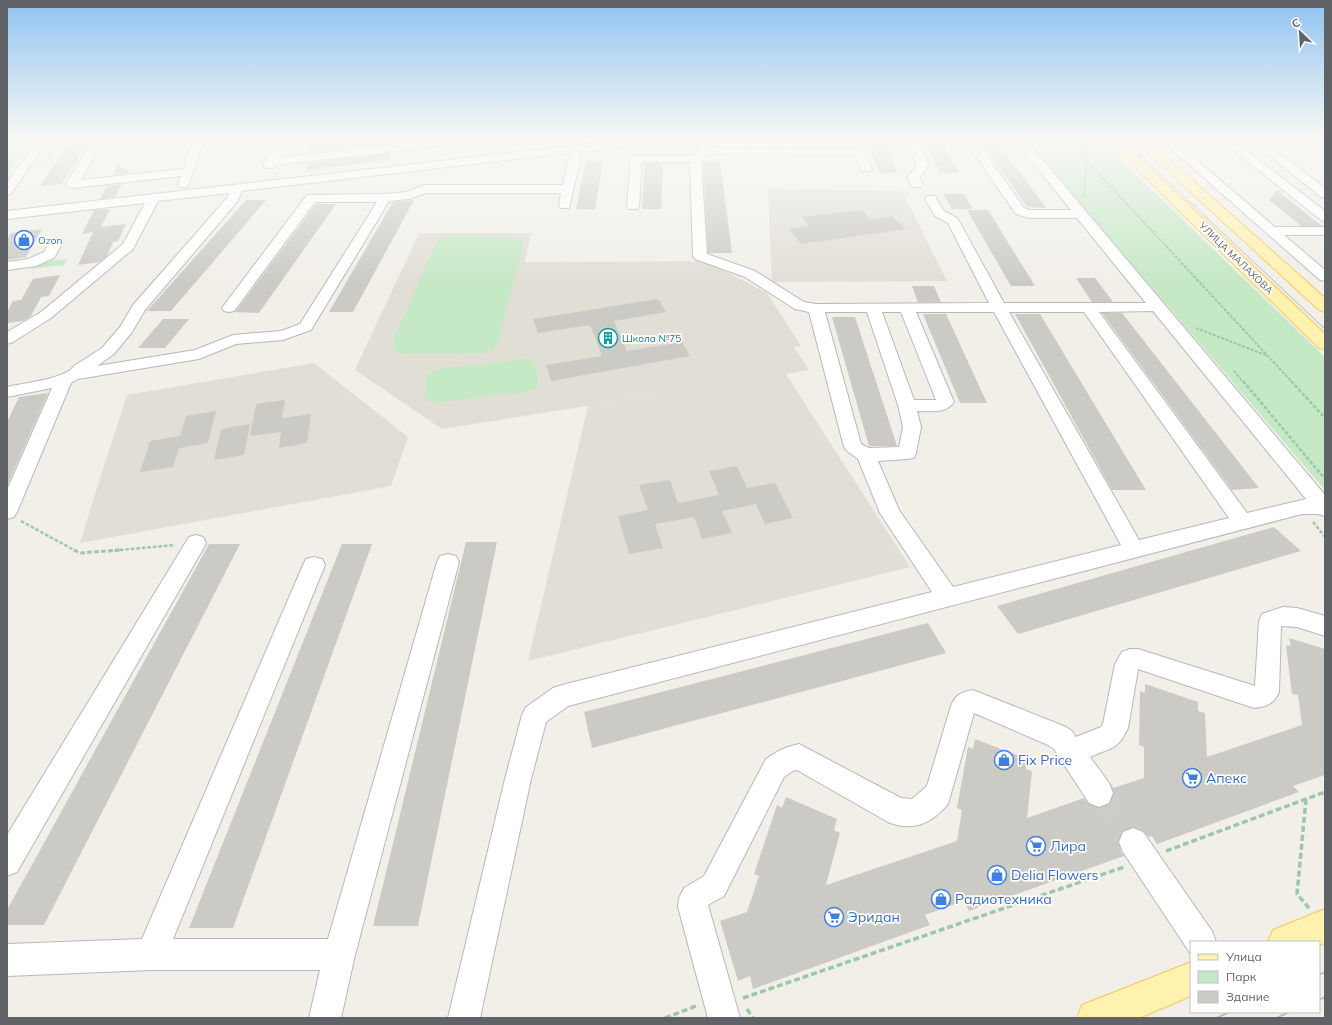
<svg xmlns="http://www.w3.org/2000/svg" width="1332" height="1025" viewBox="0 0 1332 1025" font-family="Mulish,sans-serif">
  <rect width="100%" height="100%" fill="#f1efe8"/>
  <g fill="#e1ded6">
    <path d="M768,189L902,191L947,281L772,282Z"/>
    <path d="M419,233H531L525,262L705,261L767,293L801,346L794,347L809,370L786,374L910,567L528,661L588,406L669,393L442,429L355,370Z"/>
    <path d="M314,363L408,437L391,486L80,543L96,491L127,395Z"/>
  </g>
  <g fill="#c5e8c5">
    <path d="M7,139H32L7,176Z"/>
    <path d="M1025,139H1099L1325,357V490Z"/>
    <path d="M454,236L519,238L524,240L498,343L493,350L482,353L404,354L395,350L392,343L437,241L443,237Z"/>
    <path d="M68,259L64,265L31,269L34,263Z"/>
    <path d="M525,359L531,360L536,365L538,385L535,389L527,392L435,403L429,402L425,399L426,376L438,369Z"/>
  </g>
  <g fill="#cccac5">
    <path d="M72,139H90L62,184L40,186Z"/>
    <path d="M310,139H389V144L309,153Z"/>
    <path d="M864,139H882L898,173H880Z"/>
    <path d="M922,139H939L960,173H941Z"/>
    <path d="M979,139H995L1046,208L1027,207Z"/>
    <path d="M390,153V160L307,170V163Z"/>
    <path d="M586,161H603L595,209H576Z"/>
    <path d="M703,161H720L732,253H708Z"/>
    <path d="M645,163H663L661,209H642Z"/>
    <path d="M118,165L128,171L127,174L112,175Z"/>
    <path d="M122,184L115,197L100,199L107,186Z"/>
    <path d="M1277,190L1322,226H1301L1269,200Z"/>
    <path d="M943,194H964L973,209H952Z"/>
    <path d="M246,200H266L171,311H147Z"/>
    <path d="M414,200L353,312H329L393,202Z"/>
    <path d="M316,204H336L259,313L235,312Z"/>
    <path d="M110,209L101,227L126,224L118,241L113,242L107,256L99,262L78,265L93,232L82,234L94,210Z"/>
    <path d="M862,210L871,219L892,216L906,229L801,244L789,229L809,226L802,217Z"/>
    <path d="M967,210H988L1035,286H1011Z"/>
    <path d="M42,229L26,257L7,260V240L11,233Z"/>
    <path d="M60,275L49,296L41,297L31,316L23,321L7,323V312L13,301L21,300L33,279Z"/>
    <path d="M1076,278H1095L1113,302H1092Z"/>
    <path d="M912,286H934L941,302H918Z"/>
    <path d="M658,299L666,312L614,321L627,351L682,342L690,356L551,381L546,365L602,356L590,325L538,333L533,319Z"/>
    <path d="M1102,313H1122L1259,488L1232,490Z"/>
    <path d="M923,314H946L987,403H960Z"/>
    <path d="M1015,314H1040L1146,490H1112Z"/>
    <path d="M832,317H855L897,446H869Z"/>
    <path d="M163,319H189L165,348H138Z"/>
    <path d="M48,393L7,486V422L19,397Z"/>
    <path d="M285,400L282,418L311,414L307,443L279,448L281,432L250,436L256,404Z"/>
    <path d="M216,411L208,443L179,448L173,467L140,472L150,441L180,436L186,416Z"/>
    <path d="M250,424L244,455L214,460L221,429Z"/>
    <path d="M737,466L747,488L775,483L793,518L765,524L756,504L722,511L732,533L702,539L694,517L655,524L663,548L629,554L618,516L648,510L639,485L670,480L678,503L719,495L709,471Z"/>
    <path d="M1274,527L1301,551L1018,634L997,606Z"/>
    <path d="M466,542H497L418,926H373Z"/>
    <path d="M209,544H240L44,925H7V910Z"/>
    <path d="M342,544H372L233,928H189Z"/>
    <path d="M928,623L946,653L592,748L584,712Z"/>
    <path d="M1289,638L1325,649V775L1293,786L1299,792L1157,844L1152,836L1148,837L1144,831L1132,827L1122,831L1118,841L1119,847H1118L1124,856L969,911L964,901L947,907L925,915L930,925L753,989L750,976L738,981L720,921L747,912L759,876L754,874L777,805L782,808L786,797L837,819L834,830L840,833L826,885L957,841L962,810L957,808L968,747L973,749L975,739L1027,759L1026,769L1032,771L1027,818L1084,798L1088,804L1100,808L1110,804L1114,794L1113,788L1144,778V747L1139,745L1140,691L1145,693V684L1198,702V711L1205,713L1207,757L1302,725L1298,695L1292,694L1286,645L1291,646Z"/>
  </g>
  <g fill="none" stroke-linecap="round" stroke-linejoin="round">
    <path stroke="#ccccc8" stroke-width="30" stroke-dasharray="30 14" stroke-linecap="butt" d="M1099,793L1133,842"/>
    <defs>
      <g id="minor">
        <path d="M38,139H49L11,194L7,195V183Z"/>
        <path d="M94,139H105L81,180L183,169L194,139H204L188,187H180L178,184L181,176L72,188L68,187L66,184Z"/>
        <path d="M237,139L235,142L231,143L226,140Z"/>
        <path d="M287,139H299L279,158L444,139H481L476,142L275,165L273,168H265L263,166L267,157Z"/>
        <path d="M631,139H667L662,142L578,152L581,157L569,208H561L559,205L561,193H426L409,199L389,201L311,330L283,340L236,344L199,359L78,379L71,383L17,512L14,517L7,519V490L52,388L7,397V387C23,383 66,379 74,366L102,348L120,327L133,305L227,198L229,193L158,201L133,249L51,318L13,342L7,344V332L41,312L123,244L145,203L7,219V211ZM568,153L569,157L563,185H424L407,192L385,194L307,195L222,308L224,311L229,312L234,311L315,202H377L300,324L281,331L233,335L195,350L97,366L114,354L132,332L145,310L237,202L242,191Z"/>
        <path d="M699,139H709L710,148L852,149L849,139H859L872,169L870,171H862L855,155L708,154L701,160L707,254L755,271L804,302L816,304L989,303L948,223L935,216L925,199L927,196H935L944,211L957,218L959,221L1004,303H1146L1077,218H1029L1016,214L964,139H975L1024,208L1030,210H1071L1014,139H1025L1325,495V516L1317,514H1302L568,706L546,722L531,779L480,1018H448L505,779L522,715L526,707L553,688L562,685L932,592L880,513L858,459L847,451L844,447L809,312L795,309L745,277L695,259L693,256L690,162L642,161L639,206L637,209H629L627,206L631,158L633,156H692L699,150ZM1153,311L1306,499L1247,513L1099,312ZM825,312H867L898,405L903,427L899,447L869,448L861,444ZM882,312H901L936,400H914ZM916,312H994L1121,545L953,587L899,510L878,461L907,459L914,458L916,453L921,427L917,411C930,411 946,414 954,402ZM1009,312H1084L1229,518L1139,540Z"/>
        <path d="M905,139H916L929,165L919,178L923,184L921,187H913L907,178L917,165Z"/>
        <path d="M1160,139H1172L1275,227H1325V235H1284L1325,270V281L1320,280Z"/>
        <path d="M1219,139H1231L1325,211V221L1321,220Z"/>
        <path d="M1249,139H1261L1325,188V198L1321,197Z"/>
        <path d="M1312,139H1324L1325,148L1321,147Z"/>
        <path d="M56,238L61,239L63,242L54,258L36,266L7,270V262L28,259L44,252L51,239Z"/>
        <path d="M196,535L203,537L206,543L203,549L17,872L7,876V835L189,537Z"/>
        <path d="M448,554L456,556L459,562L355,955L341,1018H309L320,970H151L7,976V944L142,939L303,565L306,559L314,557L322,559L325,565L173,939H328L437,562L440,556Z"/>
        <path d="M1283,607L1297,608L1325,616V636L1297,627L1281,626L1279,692C1274,704 1266,707 1254,708L1138,669L1128,728C1118,750 1110,748 1090,757L1109,783L1113,793L1109,803L1099,807L1089,803L1054,749L1048,745L974,713L948,804C931,824 913,832 888,822L797,770L793,771L784,777L724,896L708,905L740,1018H708L678,907L679,898L684,888L704,876L766,759C777,751 785,747 799,744L901,798L912,799L927,786L951,706C955,695 961,692 973,690L1066,727L1072,731L1076,737L1101,727L1103,724L1115,664L1122,652L1130,649H1138L1255,686L1259,621L1262,614Z"/>
        <path d="M1133,828L1143,832L1212,931L1216,942H1191L1190,953L1123,852L1119,842L1123,832Z"/>
      </g>
      <g id="major">
        <path d="M1106,139H1119L1325,334V349L1319,348Z"/>
        <path d="M1133,139H1146L1325,298V312L1319,310Z"/>
        <path d="M1325,909V943L1319,945V942H1268L1273,930Z"/>
        <path d="M1191,962V996L1139,1018H1077L1082,1005Z"/>
      </g>
    </defs>
    <use href="#minor" stroke="#b5b8bc" stroke-width="2"/>
    <use href="#major" stroke="#f2c960" stroke-width="2"/>
    <g stroke="#9cc7a9" stroke-width="1.5" stroke-dasharray="2.5 1" stroke-linecap="butt">
      <path d="M1066,139L1167,247"/>
      <path d="M1076,139L1101,144"/>
      <path d="M671,146L692,144"/>
      <path d="M46,162L62,139"/>
      <path d="M1084,197L1088,141"/>
    </g>
    <g stroke="#9cc7a9" stroke-width="2" stroke-dasharray="3 1.5" stroke-linecap="butt">
      <path d="M1166,246L1292,382"/>
      <path d="M1196,328L1268,356"/>
      <path d="M1234,371L1243,382"/>
    </g>
    <g stroke="#9cc7a9" stroke-width="2.5" stroke-dasharray="3.5 2" stroke-linecap="butt">
      <path d="M1243,381L1325,479"/>
      <path d="M1291,381L1325,418"/>
      <path d="M21,521L76,551"/>
      <path d="M1313,522L1325,537"/>
      <path d="M109,551L175,545"/>
    </g>
    <path stroke="#9cc7a9" stroke-width="3" stroke-dasharray="4.5 2.5" stroke-linecap="butt" d="M74,550L80,553L120,550"/>
    <g stroke="#9cc7a9" stroke-width="3.5" stroke-dasharray="6 3" stroke-linecap="butt">
      <path d="M1306,799L1297,894L1309,908"/>
      <path d="M1166,851L1325,792"/>
      <path d="M743,998L1124,867"/>
      <path d="M747,1009L753,1018"/>
      <path d="M665,1018L696,1006"/>
    </g>
    <use href="#minor" fill="#fff" fill-rule="evenodd"/>
    <use href="#major" fill="#fff2af" fill-rule="evenodd"/>
    <path stroke="#b6b7b8" stroke-width="1" d="M1123,139L1325,329"/>
    <g stroke="#b6b7b8" stroke-width="1.5">
      <path d="M1319,975L1325,972"/>
      <path d="M1319,1000L1325,997"/>
      <path d="M1216,1018L1230,1012"/>
      <path d="M1276,1018L1290,1012"/>
    </g>
  </g>
  <linearGradient id="sky" x2="0" y2="1"><stop stop-color="#8fc3f1"/><stop offset="0.49" stop-color="#f9f8f5"/><stop offset="1" stop-color="#f9f8f5" stop-opacity="0"/></linearGradient>
  <rect width="1332" height="283" fill="url(#sky)"/>
  <defs>
    <symbol id="shop-ring" viewBox="-11 -11 22 22"><circle r="9.5" fill="#fff" stroke="#3f7fe0" stroke-width="1.5"/><path d="M-5-2.5h2.3a2.7 3.5 0 0 1 5.4 0H5L5.5 6h-11ZM-1.5-2.5h3a1.5 2.3 0 0 0-3 0Z" fill="#3f7fe0"/></symbol>
    <symbol id="building-ring" viewBox="-11 -11 22 22"><circle r="9.5" fill="#fff" stroke="#0f9aa8" stroke-width="1.5"/><path d="M-4-6H4V6H1V3H-1V6H-4ZM-2.5-4.3h1.7v1.8h-1.7ZM.8-4.3h1.7v1.8H.8ZM-2.5-1h1.7V.8h-1.7ZM.8-1h1.7V.8H.8Z" fill="#0f9aa8"/></symbol>
    <symbol id="supermarket-ring" viewBox="-11 -11 22 22"><circle r="9.5" fill="#fff" stroke="#3f7fe0" stroke-width="1.5"/><path d="M-6-5.5h2.5l.6 2H6L4.5 2H-2.5L-4.4-4H-6ZM-1.5 3.2a1.3 1.3 0 1 0 .1 0ZM3 3.2a1.3 1.3 0 1 0 .1 0Z" fill="#3f7fe0"/></symbol>
  </defs>
  <g fill-rule="evenodd">
    <use href="#shop-ring" x="13" y="229" width="22" height="22"/>
    <use href="#building-ring" x="597" y="327" width="22" height="22"/>
    <use href="#shop-ring" x="993" y="749" width="22" height="22"/>
    <use href="#supermarket-ring" x="1181" y="767" width="22" height="22"/>
    <use href="#supermarket-ring" x="1025" y="835" width="22" height="22"/>
    <use href="#shop-ring" x="986" y="864" width="22" height="22"/>
    <use href="#shop-ring" x="930" y="888" width="22" height="22"/>
    <use href="#supermarket-ring" x="823" y="906" width="22" height="22"/>
  </g>
  <g text-anchor="middle" dominant-baseline="central" stroke-width="3.5" stroke-linejoin="round" paint-order="stroke">
    <g font-size="10" fill="#366cbe" stroke="#fff" text-anchor="start">
      <text x="38" y="240">Ozon</text>
    </g>
    <g font-size="10" fill="#5f6368" stroke="#fff">
      <text transform="translate(1236 258) rotate(44)">УЛИЦА МАЛАХОВА</text>
    </g>
    <g font-size="10" fill="#0d838f" stroke="#fff" text-anchor="start">
      <text x="622" y="338">Школа №75</text>
    </g>
    <g font-size="14" fill="#366cbe" stroke="#fff" text-anchor="start">
      <text x="1018" y="760">Fix Price</text>
      <text x="1206" y="778">Апекс</text>
      <text x="1050" y="846">Лира</text>
      <text x="1011" y="875">Delia Flowers</text>
      <text x="955" y="899">Радиотехника</text>
      <text x="848" y="917">Эридан</text>
    </g>
  </g>
  <rect width="1332" height="1025" fill="none" stroke="#5f6368" stroke-width="16"/>
  <rect x="1190" y="941" width="130" height="72" fill="#ffffff" stroke="#bfc1c3"/>
  <rect x="1198" y="954" width="20" height="6" fill="#fff2af" stroke="#bfc1c3"/>
  <text x="1226" y="961" font-size="12" fill="#5f6368">Улица</text>
  <rect x="1198" y="971" width="20" height="12" fill="#c5e8c5" stroke="#bfc1c3"/>
  <text x="1226" y="981" font-size="12" fill="#5f6368">Парк</text>
  <rect x="1198" y="991" width="20" height="12" fill="#cccac5" stroke="#bfc1c3"/>
  <text x="1226" y="1001" font-size="12" fill="#5f6368">Здание</text>
  <g transform="translate(1300 32) rotate(335)" stroke="#ffffff" stroke-width="3" paint-order="stroke">
  <path d="M0-3L7 15L0 10L-7 15Z" fill="#5f6368"/>
  <text y="-6" font-size="11" font-weight="bold" text-anchor="middle" fill="#5f6368">С</text>
  </g>
</svg>
